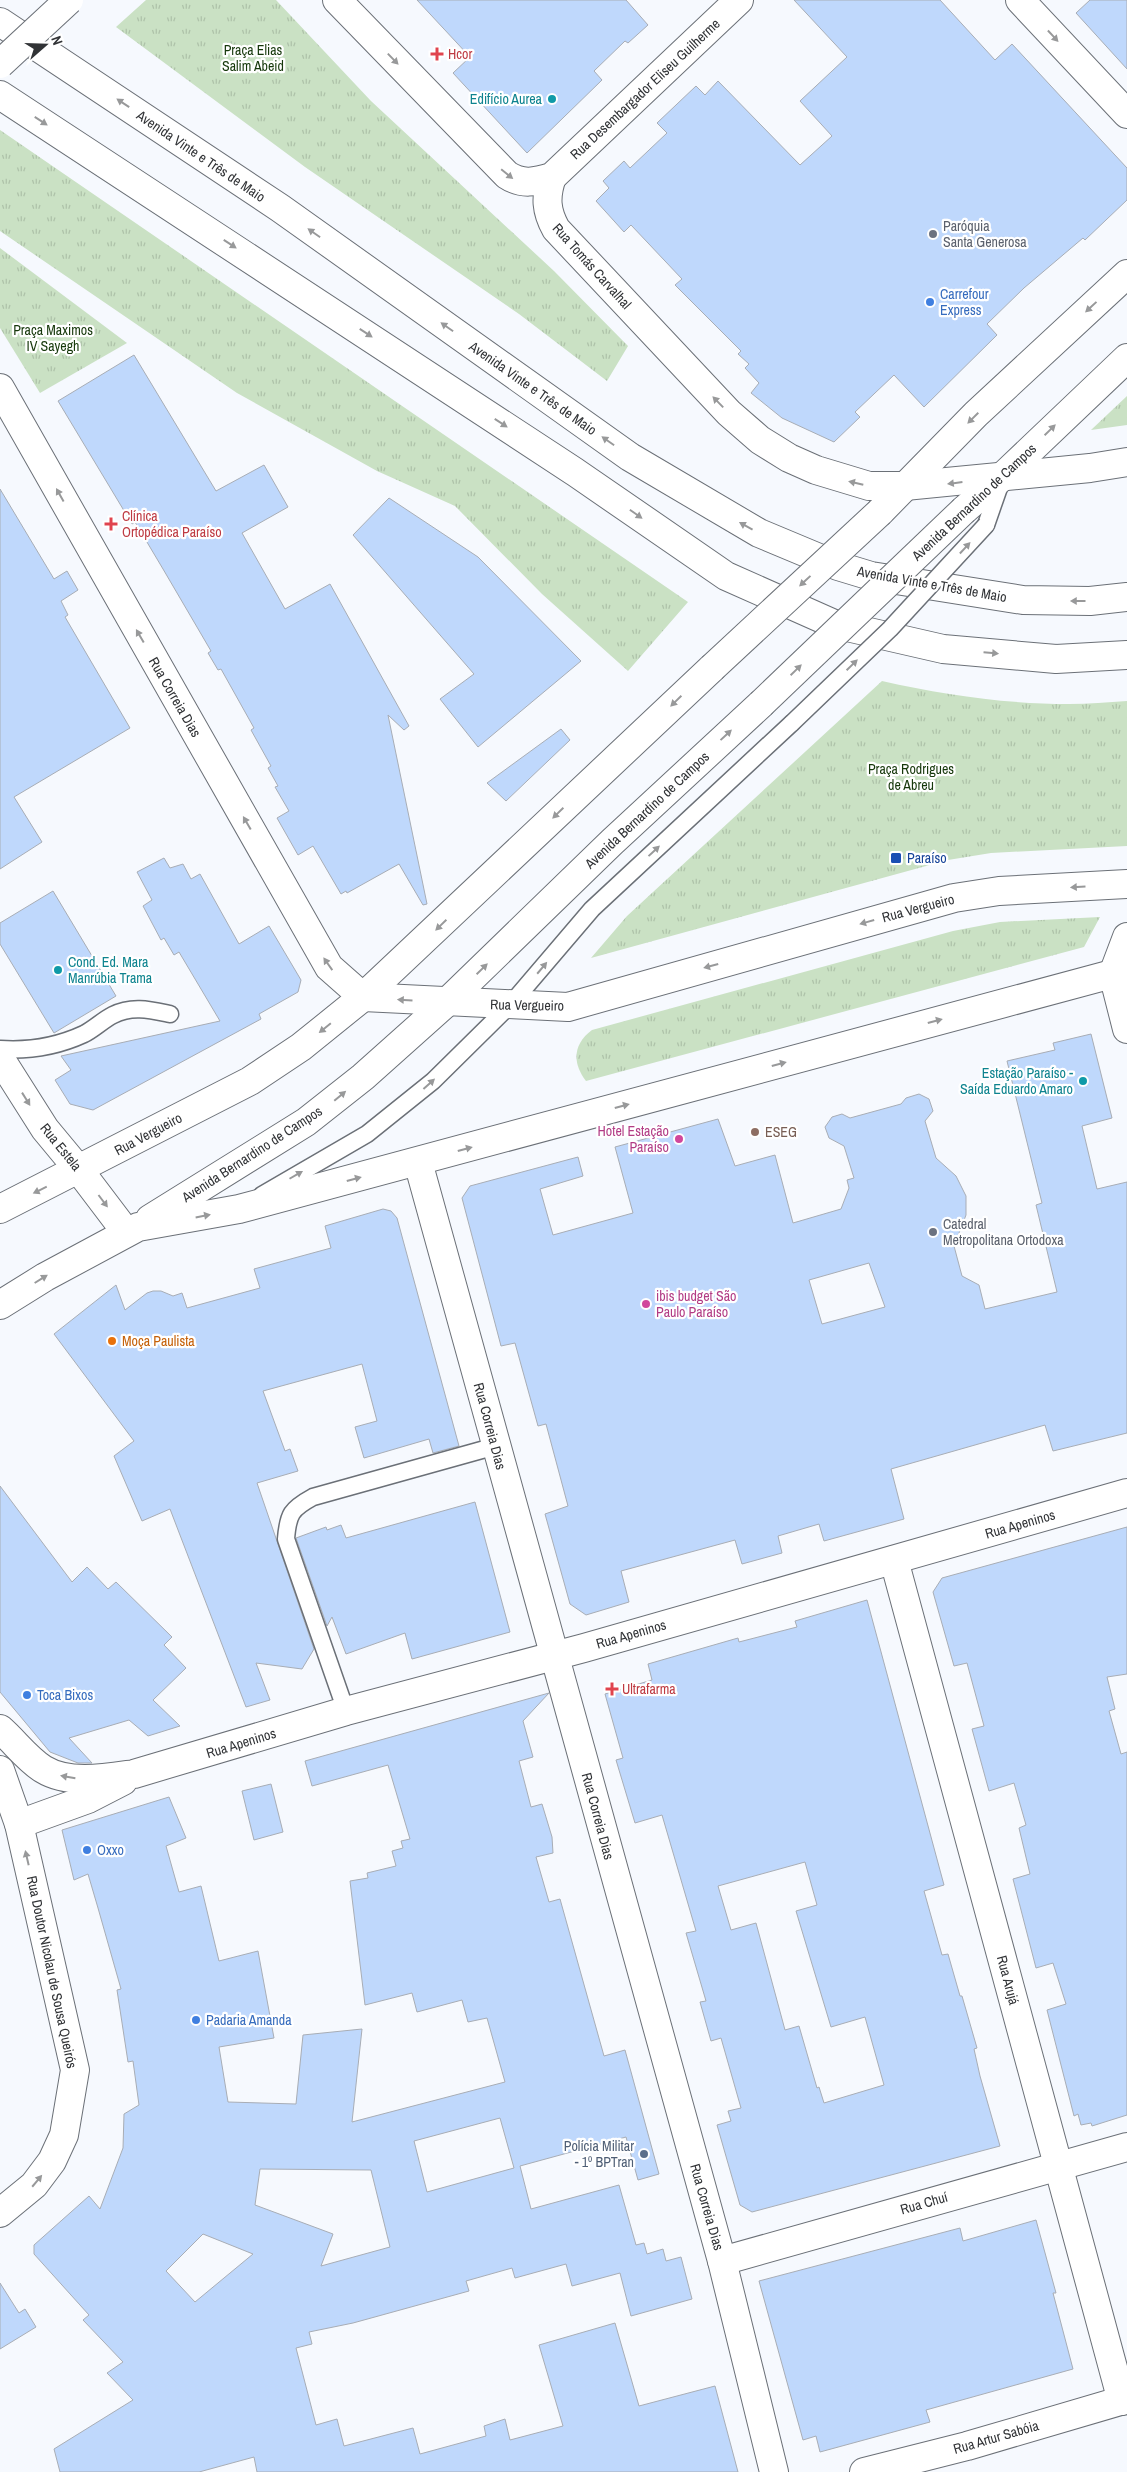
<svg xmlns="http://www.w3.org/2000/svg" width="1127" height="2472" viewBox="0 0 1127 2472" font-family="'Archivo Narrow',sans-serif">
  <defs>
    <pattern id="park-tufts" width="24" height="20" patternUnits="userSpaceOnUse" patternTransform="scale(1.25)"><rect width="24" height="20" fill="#cae1c4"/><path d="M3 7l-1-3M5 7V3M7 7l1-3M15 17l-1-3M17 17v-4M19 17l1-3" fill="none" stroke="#aec2a9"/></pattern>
  </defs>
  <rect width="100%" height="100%" fill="#f6f9fe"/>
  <g fill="url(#park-tufts)">
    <path d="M146,0H276L371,101L554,271L628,346L607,381L519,314L305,167L116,27Z"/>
    <path d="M0,130L688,602L628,671L542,594L455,506L377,471L237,393L0,231Z"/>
    <path d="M0,248L127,343L40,393L0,328Z"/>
    <path d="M1127,396V425L1091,430Z"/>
    <path d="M882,681C943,695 1007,704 1069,704C1088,704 1108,702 1127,701V846L991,853L948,860L591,958L627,916Z"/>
    <path d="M1100,917L1084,947L586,1081C572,1063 573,1044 592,1030L953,931L1000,922Z"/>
  </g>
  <g fill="#bfd8fc" stroke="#a8adb5" fill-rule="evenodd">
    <path d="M417,0H626L648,25L628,43L625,41L594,71L602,80L527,153L453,73L470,57Z"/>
    <path d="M794,0H940L995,60L1012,44L1127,168V200L1085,240L1083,238L1024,288L987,324L997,335L924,407L894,375L855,412L860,417L834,442L782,418L751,393L759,383L745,368L749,364L738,354L741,351L675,285L682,279L631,225L624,232L596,201L609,188L603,181L624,161L630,168L667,133L657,123L696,86L705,95L718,81L800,165L832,136L800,101L847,57Z"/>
    <path d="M1090,0H1127V69L1076,13Z"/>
    <path d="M134,355L216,491L264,465L288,507L242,533L285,609L330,584L409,726L404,730L388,715L427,904L423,905L399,864L347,893L346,891L341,894L313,846L298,855L277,818L289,811L275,787L278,786L268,768L271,766L251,730L254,728L221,669L218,670L208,653L211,651L163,569L135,522L132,524L58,401Z"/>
    <path d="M0,489L54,579L67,571L78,590L61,601L68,615L65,617L130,728L14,797L42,842L0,869Z"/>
    <path d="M389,498L478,557L581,661L478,747L440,699L474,674L353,535Z"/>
    <path d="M561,729L570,740L506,801L487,783Z"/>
    <path d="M164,858L170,868L183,864L191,879L200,874L239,944L269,926L301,980L298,992L259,1014L261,1019L93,1110L70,1104L55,1080L71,1070L61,1056L220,1021L179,952L174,955L164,938L161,940L143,906L152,900L137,872Z"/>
    <path d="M53,891L116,996L54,1033L0,944V923Z"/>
    <path d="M1091,1034L1112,1118L1082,1126L1097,1189L1127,1182V1433L1053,1451L1045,1425L891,1469L904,1519L824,1541L819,1524L778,1536L782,1553L742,1564L735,1540L621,1571L629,1602L586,1615L570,1604L545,1514L568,1506L546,1424L538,1426L515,1343L501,1346L462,1198L470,1186L578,1157L583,1176L540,1189L553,1235L633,1213L615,1147L718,1119L735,1166L775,1155L793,1223L841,1209L849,1188L847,1180L854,1178L844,1146L829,1138L825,1127L832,1117L842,1114L850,1118L901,1104L906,1098L919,1094L929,1099L933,1111L925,1121L936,1158L956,1176L966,1196V1215L954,1246L962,1276L979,1285L985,1309L1057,1292L1036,1205L1042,1203L1007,1061L1055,1050L1053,1043ZM869,1263L885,1307L822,1324L809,1280Z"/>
    <path d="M383,1209L391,1211L397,1218L459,1446L433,1453L429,1439L364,1458L355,1427L377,1421L362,1364L263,1391L285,1451L290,1449L298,1471L257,1483L314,1649L302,1669L256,1663L270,1700L246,1707L170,1509L142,1521L114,1456L134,1441L54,1334L116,1285L125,1310L147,1293L153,1291H161L173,1296L182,1293L187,1308L260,1288L254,1269L331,1248L325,1226Z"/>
    <path d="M0,1486L72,1582L87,1567L108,1589L116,1582L172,1637L164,1645L186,1668L153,1700L180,1726L148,1736L129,1720L69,1738L92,1763H78L50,1752L0,1692Z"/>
    <path d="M475,1502L510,1632L412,1659L405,1633L346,1654L332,1617L327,1626L296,1538L326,1527L327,1530L341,1525L346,1538Z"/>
    <path d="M1127,1527V1674L1107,1677L1115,1709L1109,1711L1121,1754L1127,1752V2115L1092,2126L1091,2123L1081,2125L1078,2114L1074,2116L1047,2010L1066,2004L1053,1963L1036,1968L1013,1879L1030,1874L1019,1828L1026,1825L1014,1783L989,1791L972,1729L984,1726L967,1663L954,1666L933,1592L942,1578Z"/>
    <path d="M867,1600L944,1885L924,1891L942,1955L948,1954L960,1996H962L977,2048L974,2049L980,2076L1000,2146L752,2212L740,2205L717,2125L731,2121L728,2111L741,2108L721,2038L711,2041L700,2002L706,2001L686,1933L696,1931L662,1815L635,1823L616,1760L623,1758L605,1694L652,1680L648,1664L738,1638L739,1642L797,1627L795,1621ZM805,1862L817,1905L796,1911L831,2027L865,2017L884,2085L824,2103L819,2087L817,2088L799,2026L785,2030L756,1923L731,1930L718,1886Z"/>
    <path d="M549,1693L523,1721L533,1757L519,1761L531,1807L542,1804L552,1837L553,1853L536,1857L549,1902L560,1899L604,2056L625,2050L659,2174L638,2180L626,2137L520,2166L531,2209L619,2185L636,2245L644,2243L647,2254L663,2249L666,2261L681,2257L692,2299L631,2316L620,2273L572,2286L566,2264L515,2278L512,2268L466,2281L469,2291L353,2323L309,2332L312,2344L296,2348L316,2425L337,2419L344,2446L413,2428L420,2454L486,2436L484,2426L505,2419L510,2440L563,2426L539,2345L615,2323L639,2406L715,2386L738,2472H257L254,2457L199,2472H60L54,2449L133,2400L107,2373L123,2362L83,2320L89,2315L34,2254V2245L89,2196L100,2209L123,2148L124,2114L139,2105L133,2061L128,2062L117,1990L121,1989L98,1908L88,1874L74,1880L62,1830L169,1797L186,1838L166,1846L179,1892L201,1886L219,1961L258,1951L274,2038L219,2047L228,2102L296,2104L303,2035L362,2029L352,2122L505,2082L487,2018L468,2022L462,2000L417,2012L412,1993L365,2005L350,1881L368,1878L367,1873L396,1866L392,1851L403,1848L401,1841L410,1839L388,1765L312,1786L305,1761ZM500,2118L514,2168L427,2192L414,2141ZM260,2169L371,2170L390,2247L321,2266L333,2234L255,2205ZM203,2234L253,2254L195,2302L166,2271Z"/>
    <path d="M271,1784L283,1832L254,1840L242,1791Z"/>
    <path d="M1036,2220L1056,2293H1053L1073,2369L926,2410L930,2422L820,2452L816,2436L803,2440L759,2281L960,2228L963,2241Z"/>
    <path d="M0,2283L19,2313L25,2309L36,2327L0,2349Z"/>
  </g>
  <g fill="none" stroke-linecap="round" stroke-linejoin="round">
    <defs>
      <g id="service">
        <path d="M986,525L1001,482"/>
        <path d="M0,1049C28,1051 58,1046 84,1034C94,1029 103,1020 113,1015C132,1005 151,1010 170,1014"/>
        <path d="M262,1195L367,1134L433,1081L510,1005L592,909L792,723"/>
        <path d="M346,1711L286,1539C288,1514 291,1509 313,1497L496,1446"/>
      </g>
      <g id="minor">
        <path d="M337,0L507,175C522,185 535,182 552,177L739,0"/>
        <path d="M1020,0L1127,114"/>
        <path d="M552,177C545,197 546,211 556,229L729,413L760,440L789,458L816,470L869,486H905"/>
        <path d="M0,388L329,967L363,997"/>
        <path d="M1113,974L1127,1029"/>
        <path d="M0,1058L45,1129L79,1170L126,1232"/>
        <path d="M418,1162L722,2261L774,2472"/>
        <path d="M894,1560L1122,2401"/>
        <path d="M722,2261L1127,2147"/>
        <path d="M864,2472L967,2446L1127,2399"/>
      </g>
      <g id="tertiary">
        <path d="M0,1729C14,1741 27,1759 43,1769C69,1785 106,1778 134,1774L346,1711L584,1648L1127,1493"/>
        <path d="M0,1770L19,1824L75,2070L64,2135L52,2161L34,2185L0,2213"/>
        <path d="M19,1824L88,1799L123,1781"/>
      </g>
      <path id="secondary" d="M905,486L1090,468L1127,462"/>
      <g id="primary">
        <path d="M964,510L1003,476L1127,358"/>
        <path d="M880,512L976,414L1127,274"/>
        <path d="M1113,974L1127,937"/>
        <path d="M363,997L568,1007L954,898L999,891L1127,884"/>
        <path d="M0,1209L250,1081L301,1047L363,997L712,668"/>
        <path d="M150,1219L306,1122L363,1077L447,1002L612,842L761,704"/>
        <path d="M0,1305L45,1277L138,1227L239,1209L1127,970"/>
      </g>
      <g id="trunk">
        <path d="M0,22L280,208L630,457L759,533L838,566L871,576L1023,600L1090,601L1127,597"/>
        <path d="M0,95L575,472L726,576L834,624L943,649L1056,659L1127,655"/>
      </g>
    </defs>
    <use href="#service" stroke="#6b7077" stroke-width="19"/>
    <use href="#minor" stroke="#6b7077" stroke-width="30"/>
    <use href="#tertiary" stroke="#6b7077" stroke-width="30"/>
    <use href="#secondary" stroke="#6b7077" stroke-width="30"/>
    <use href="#primary" stroke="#6b7077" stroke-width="30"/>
    <use href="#trunk" stroke="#6b7077" stroke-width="30"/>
    <use href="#service" stroke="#fff" stroke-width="16"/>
    <use href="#minor" stroke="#fff" stroke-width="28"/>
    <use href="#tertiary" stroke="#fff" stroke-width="28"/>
    <use href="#secondary" stroke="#fff" stroke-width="28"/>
    <use href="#primary" stroke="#fff" stroke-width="28"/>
    <use href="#trunk" stroke="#fff" stroke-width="28"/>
    <defs>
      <path id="service-bridge" d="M792,723L890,629L986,525"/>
      <path id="tertiary-bridge" d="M0,64L69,0"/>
      <g id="primary-bridge">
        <path d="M712,668L880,512"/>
        <path d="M761,704L964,510"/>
      </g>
    </defs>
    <use href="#service-bridge" stroke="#6b7077" stroke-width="19" stroke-linecap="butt"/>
    <use href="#tertiary-bridge" stroke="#6b7077" stroke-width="30" stroke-linecap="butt"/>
    <use href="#primary-bridge" stroke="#6b7077" stroke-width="30" stroke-linecap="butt"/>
    <use href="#service-bridge" stroke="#fff" stroke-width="16"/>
    <use href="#tertiary-bridge" stroke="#fff" stroke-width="28"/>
    <use href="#primary-bridge" stroke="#fff" stroke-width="28"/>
  </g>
  <defs><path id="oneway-solid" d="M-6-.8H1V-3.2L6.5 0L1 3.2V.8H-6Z" transform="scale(1.25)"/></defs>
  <g fill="#98999a">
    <use href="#oneway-solid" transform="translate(1053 36) rotate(47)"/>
    <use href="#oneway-solid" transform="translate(393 59) rotate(46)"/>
    <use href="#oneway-solid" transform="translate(123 103) rotate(-146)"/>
    <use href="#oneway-solid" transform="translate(41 121) rotate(33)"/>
    <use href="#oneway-solid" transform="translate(507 174) rotate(39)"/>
    <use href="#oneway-solid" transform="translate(314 233) rotate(-145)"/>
    <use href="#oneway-solid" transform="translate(230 244) rotate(33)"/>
    <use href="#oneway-solid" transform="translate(1091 307) rotate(137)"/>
    <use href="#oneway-solid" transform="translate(447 327) rotate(-145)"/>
    <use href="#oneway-solid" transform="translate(366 333) rotate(33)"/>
    <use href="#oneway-solid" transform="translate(718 402) rotate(-134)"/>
    <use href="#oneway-solid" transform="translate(973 418) rotate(135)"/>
    <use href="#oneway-solid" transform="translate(501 423) rotate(33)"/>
    <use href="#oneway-solid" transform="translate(1050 430) rotate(-44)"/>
    <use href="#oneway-solid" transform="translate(608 441) rotate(-145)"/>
    <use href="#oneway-solid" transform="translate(856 483) rotate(-167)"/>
    <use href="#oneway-solid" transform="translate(955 483) rotate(173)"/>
    <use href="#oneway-solid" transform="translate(60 495) rotate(-119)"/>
    <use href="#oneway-solid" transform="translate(636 514) rotate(35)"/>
    <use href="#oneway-solid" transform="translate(746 526) rotate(-151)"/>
    <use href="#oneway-solid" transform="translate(965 548) rotate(-47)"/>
    <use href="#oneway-solid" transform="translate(805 581) rotate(137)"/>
    <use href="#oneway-solid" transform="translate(1078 601) rotate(-180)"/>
    <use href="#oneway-solid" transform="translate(140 636) rotate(-120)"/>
    <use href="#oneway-solid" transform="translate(991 653) rotate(5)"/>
    <use href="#oneway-solid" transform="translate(852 665) rotate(-44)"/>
    <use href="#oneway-solid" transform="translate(796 670) rotate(-44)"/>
    <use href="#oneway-solid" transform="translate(676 701) rotate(136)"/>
    <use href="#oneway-solid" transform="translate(726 735) rotate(-43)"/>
    <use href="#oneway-solid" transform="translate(558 813) rotate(136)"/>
    <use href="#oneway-solid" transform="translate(247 823) rotate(-120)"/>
    <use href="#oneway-solid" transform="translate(654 851) rotate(-43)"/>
    <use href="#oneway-solid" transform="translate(1078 887) rotate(177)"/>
    <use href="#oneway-solid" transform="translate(867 922) rotate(164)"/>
    <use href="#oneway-solid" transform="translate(441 925) rotate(136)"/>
    <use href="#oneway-solid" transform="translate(328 964) rotate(-125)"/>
    <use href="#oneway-solid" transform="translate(711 966) rotate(165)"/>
    <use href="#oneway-solid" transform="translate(542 968) rotate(-50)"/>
    <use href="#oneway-solid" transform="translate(482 969) rotate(-44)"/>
    <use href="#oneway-solid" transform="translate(405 1000) rotate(-177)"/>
    <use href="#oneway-solid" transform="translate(935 1021) rotate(-15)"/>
    <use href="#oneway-solid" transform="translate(325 1028) rotate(141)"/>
    <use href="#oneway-solid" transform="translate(779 1064) rotate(-15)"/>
    <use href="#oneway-solid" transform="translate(429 1084) rotate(-42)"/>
    <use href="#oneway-solid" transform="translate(340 1096) rotate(-40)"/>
    <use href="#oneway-solid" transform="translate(26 1099) rotate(58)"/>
    <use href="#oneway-solid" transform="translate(622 1106) rotate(-15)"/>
    <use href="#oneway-solid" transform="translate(465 1149) rotate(-15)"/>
    <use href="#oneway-solid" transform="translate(296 1175) rotate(-30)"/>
    <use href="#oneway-solid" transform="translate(354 1179) rotate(-15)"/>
    <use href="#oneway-solid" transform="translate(40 1190) rotate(154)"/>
    <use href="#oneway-solid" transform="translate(103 1201) rotate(53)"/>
    <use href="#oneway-solid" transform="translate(203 1216) rotate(-11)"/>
    <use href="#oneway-solid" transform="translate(41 1279) rotate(-32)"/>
    <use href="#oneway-solid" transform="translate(68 1777) rotate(-170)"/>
    <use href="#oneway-solid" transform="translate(27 1858) rotate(-103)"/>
    <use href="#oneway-solid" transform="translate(37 2181) rotate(-50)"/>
  </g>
  <g fill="#e0444e" stroke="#fff" stroke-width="2">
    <path d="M434.5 46.5h5v5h5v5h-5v5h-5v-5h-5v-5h5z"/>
    <path d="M108.5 516.5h5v5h5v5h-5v5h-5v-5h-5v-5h5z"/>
    <path d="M609.5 1681.5h5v5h5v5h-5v5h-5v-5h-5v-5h5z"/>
  </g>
  <g fill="#0f9aa8" stroke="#fff" stroke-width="2">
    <circle cx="552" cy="99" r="5"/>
    <circle cx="58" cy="970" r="5"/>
    <circle cx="1083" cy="1081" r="5"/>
  </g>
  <g fill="#6b7280" stroke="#fff" stroke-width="2">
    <circle cx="933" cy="234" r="5"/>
    <circle cx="933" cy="1232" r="5"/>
  </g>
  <g fill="#3f7fe0" stroke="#fff" stroke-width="2">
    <circle cx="930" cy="302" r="5"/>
    <circle cx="27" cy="1695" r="5"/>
    <circle cx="87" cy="1850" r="5"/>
    <circle cx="196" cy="2020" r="5"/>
  </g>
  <rect fill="#1a4fb4" stroke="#fff" stroke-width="2" x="890" y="852" width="12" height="12" rx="2.5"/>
  <circle fill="#8d6e63" stroke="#fff" stroke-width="2" cx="755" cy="1132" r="5"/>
  <g fill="#d1479c" stroke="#fff" stroke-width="2">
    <circle cx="679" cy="1139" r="5"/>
    <circle cx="646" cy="1304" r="5"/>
  </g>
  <circle fill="#e8710a" stroke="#fff" stroke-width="2" cx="112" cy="1341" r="5"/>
  <circle fill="#5c6f8a" stroke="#fff" stroke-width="2" cx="644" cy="2154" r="5"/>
  <g text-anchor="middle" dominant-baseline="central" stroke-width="4.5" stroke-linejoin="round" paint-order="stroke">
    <g font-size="14" fill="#16380b" stroke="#fff">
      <text x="253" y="50">Praça Elias<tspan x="253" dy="16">Salim Abeid</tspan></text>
      <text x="53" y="330">Praça Maximos<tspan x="53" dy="16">IV Sayegh</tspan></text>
      <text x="911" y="769">Praça Rodrigues<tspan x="911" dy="16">de Abreu</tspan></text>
    </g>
    <g font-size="14" fill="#be3a42" stroke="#fff" text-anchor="start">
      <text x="448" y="54">Hcor</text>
      <text x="122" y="516">Clínica<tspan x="122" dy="16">Ortopédica Paraíso</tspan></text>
      <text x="622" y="1689">Ultrafarma</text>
    </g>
    <g font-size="14" fill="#313336" stroke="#fff">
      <text transform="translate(645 89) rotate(-43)">Rua Desembargador Eliseu Guilherme</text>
      <text transform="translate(201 156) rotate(34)">Avenida Vinte e Três de Maio</text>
      <text transform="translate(592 266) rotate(48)">Rua Tomás Carvalhal</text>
      <text transform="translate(533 388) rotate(35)">Avenida Vinte e Três de Maio</text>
      <text transform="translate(974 502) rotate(-43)">Avenida Bernardino de Campos</text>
      <text transform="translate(932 584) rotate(10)">Avenida Vinte e Três de Maio</text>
      <text transform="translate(175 697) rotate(60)">Rua Correia Dias</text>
      <text transform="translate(647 810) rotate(-43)">Avenida Bernardino de Campos</text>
      <text transform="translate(918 908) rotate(-15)">Rua Vergueiro</text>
      <text transform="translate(527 1005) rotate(1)">Rua Vergueiro</text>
      <text transform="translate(148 1134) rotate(-28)">Rua Vergueiro</text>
      <text transform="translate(61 1147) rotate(51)">Rua Estela</text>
      <text transform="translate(252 1154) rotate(-33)">Avenida Bernardino de Campos</text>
      <text transform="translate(490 1426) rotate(75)">Rua Correia Dias</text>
      <text transform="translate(1020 1524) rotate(-16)">Rua Apeninos</text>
      <text transform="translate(631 1634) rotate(-16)">Rua Apeninos</text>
      <text transform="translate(241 1743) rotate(-17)">Rua Apeninos</text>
      <text transform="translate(598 1816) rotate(75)">Rua Correia Dias</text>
      <text transform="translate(52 1972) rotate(78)">Rua Doutor Nicolau de Sousa Queirós</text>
      <text transform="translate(1008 1980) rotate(75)">Rua Arujá</text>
      <text transform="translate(924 2203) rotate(-16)">Rua Chuí</text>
      <text transform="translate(707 2207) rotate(74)">Rua Correia Dias</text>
      <text transform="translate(996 2437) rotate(-16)">Rua Artur Sabóia</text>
    </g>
    <g font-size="14" fill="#0d838f" stroke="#fff" text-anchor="end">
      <text x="542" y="99">Edifício Aurea</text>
      <text x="68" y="962" text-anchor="start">Cond. Ed. Mara<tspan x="68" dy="16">Manrúbia Trama</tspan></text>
      <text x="1073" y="1073">Estação Paraíso -<tspan x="1073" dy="16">Saída Eduardo Amaro</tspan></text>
    </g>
    <g font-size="14" fill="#5b616d" stroke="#fff" text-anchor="start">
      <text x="943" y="226">Paróquia<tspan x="943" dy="16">Santa Generosa</tspan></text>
      <text x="943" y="1224">Catedral<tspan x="943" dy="16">Metropolitana Ortodoxa</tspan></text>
    </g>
    <g font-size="14" fill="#366cbe" stroke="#fff" text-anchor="start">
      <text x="940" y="294">Carrefour<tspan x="940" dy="16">Express</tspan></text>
      <text x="37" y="1695">Toca Bixos</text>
      <text x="97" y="1850">Oxxo</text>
      <text x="206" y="2020">Padaria Amanda</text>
    </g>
    <g font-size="14" fill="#164399" stroke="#fff" text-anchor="start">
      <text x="907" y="858">Paraíso</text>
    </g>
    <g font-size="14" fill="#b23c85" stroke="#fff" text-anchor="end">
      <text x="669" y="1131">Hotel Estação<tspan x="669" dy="16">Paraíso</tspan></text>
      <text x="656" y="1296" text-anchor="start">ibis budget São<tspan x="656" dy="16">Paulo Paraíso</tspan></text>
    </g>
    <g font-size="14" fill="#785e54" stroke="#fff" text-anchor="start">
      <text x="765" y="1132">ESEG</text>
    </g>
    <g font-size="14" fill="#c56008" stroke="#fff" text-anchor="start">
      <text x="122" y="1341">Moça Paulista</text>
    </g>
    <g font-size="14" fill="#4e5e75" stroke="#fff" text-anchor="end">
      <text x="634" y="2146">Polícia Militar<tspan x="634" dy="16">- 1º BPTran</tspan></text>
    </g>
  </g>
  <g transform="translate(45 45) rotate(70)" stroke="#ffffff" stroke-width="4" paint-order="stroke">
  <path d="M0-4L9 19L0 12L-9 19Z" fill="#313336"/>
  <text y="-8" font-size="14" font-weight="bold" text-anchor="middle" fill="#313336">N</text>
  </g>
</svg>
